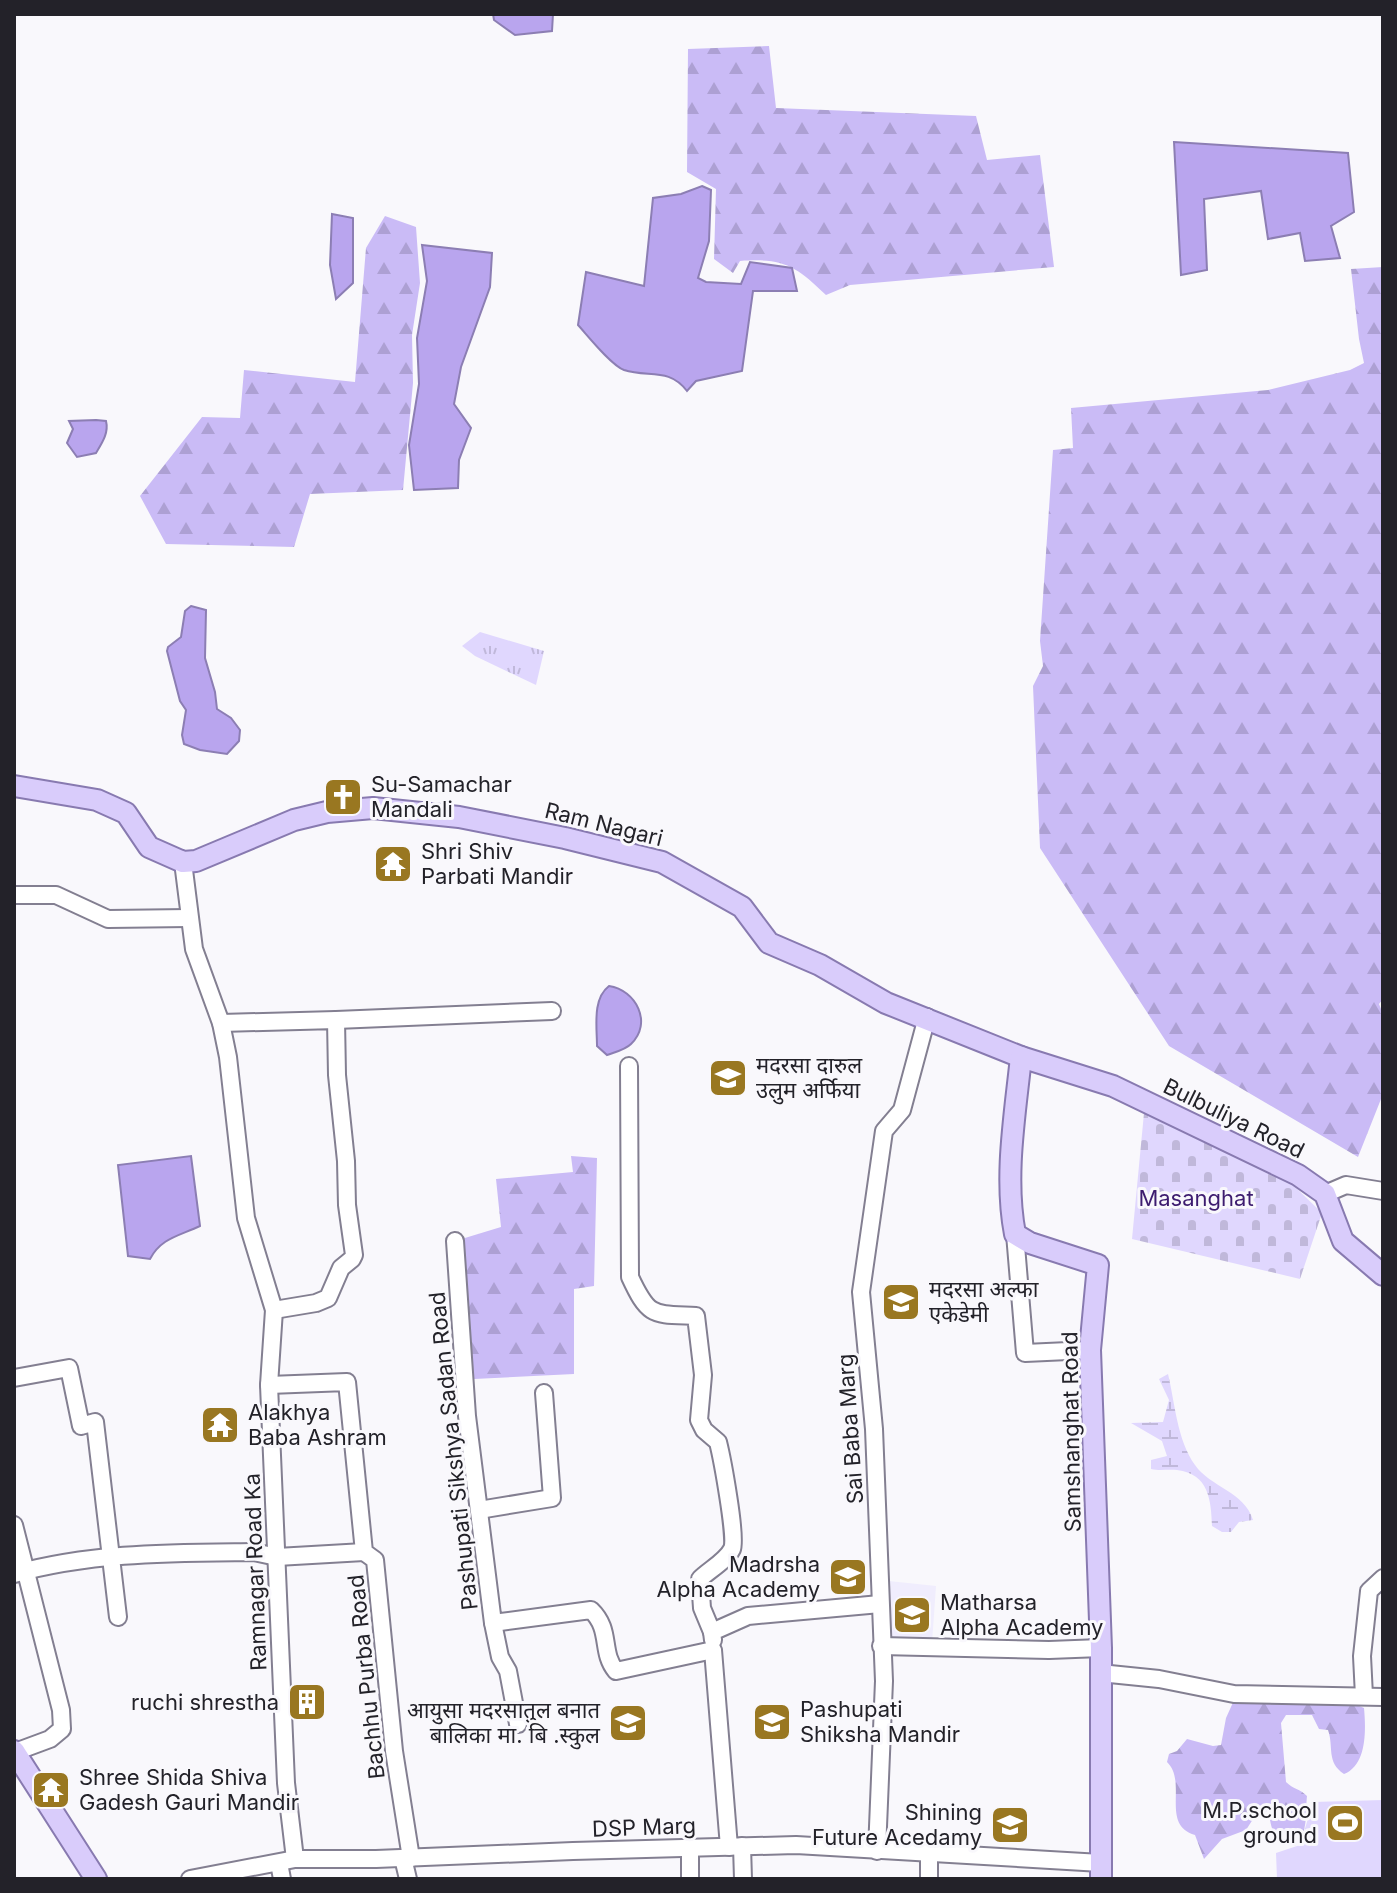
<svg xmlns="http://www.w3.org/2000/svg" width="1397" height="1893" viewBox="0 0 1397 1893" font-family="Inter,'Noto Sans Devanagari',sans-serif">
  <defs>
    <pattern id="grass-tufts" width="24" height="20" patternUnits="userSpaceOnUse" patternTransform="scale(2)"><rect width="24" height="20" fill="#e0d7fe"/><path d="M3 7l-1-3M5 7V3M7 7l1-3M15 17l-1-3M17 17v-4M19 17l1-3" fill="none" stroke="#c0b8da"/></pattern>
    <pattern id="forest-firs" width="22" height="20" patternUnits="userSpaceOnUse" patternTransform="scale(2)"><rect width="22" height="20" fill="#cabbf6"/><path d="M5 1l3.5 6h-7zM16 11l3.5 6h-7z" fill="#ada0d3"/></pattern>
    <pattern id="wetland-marsh" width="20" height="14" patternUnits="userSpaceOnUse" patternTransform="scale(2)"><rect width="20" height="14" fill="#e0d7fe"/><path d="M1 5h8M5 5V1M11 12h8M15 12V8" fill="none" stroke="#c0b8da"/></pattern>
    <pattern id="cemetery-stones" width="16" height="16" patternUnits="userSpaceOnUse" patternTransform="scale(2)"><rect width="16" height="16" fill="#e0d7fe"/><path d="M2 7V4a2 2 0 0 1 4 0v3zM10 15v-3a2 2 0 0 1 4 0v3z" fill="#c0b8da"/></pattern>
  </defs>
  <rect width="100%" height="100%" fill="#f9f8fc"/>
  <path fill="#f0edfd" d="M889,1581L936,1586L932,1643H892Z"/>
  <path fill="url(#grass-tufts)" d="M480,632L544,651L536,685L475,656L462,646Z"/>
  <g fill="url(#forest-firs)">
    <path d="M769,46L776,108L976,116L987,160L1040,155L1054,267L850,285L826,295C795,265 783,258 740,261L733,273L714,259L716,189L687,172L688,49Z"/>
    <path d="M385,216L416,227L420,283L412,335L413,383L403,490L310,494L294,547L166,544L140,496L202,417L240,418L244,370L355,382L366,248Z"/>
    <path d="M1383,267V999L1379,1004L1383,1014V1094L1358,1157L1169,1046L1040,848L1033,686L1043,666L1040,641L1053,450L1073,448L1071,408L1268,390L1350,370L1364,363L1359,339L1351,269Z"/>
    <path d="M571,1156L597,1158L594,1286L574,1289V1374L474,1379L455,1241L501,1227L496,1179L573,1172Z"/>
    <path d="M1235,1698L1347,1701L1364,1708C1366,1730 1367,1765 1344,1774C1326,1762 1334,1747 1328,1730L1319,1729L1312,1715H1286L1281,1723L1286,1782C1293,1789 1300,1789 1307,1796C1305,1814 1309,1831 1295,1846C1273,1841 1270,1828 1269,1809L1261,1816H1255L1246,1830L1222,1839L1204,1859L1195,1835C1160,1825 1188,1782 1167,1762L1169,1754L1177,1751L1187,1739L1213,1746L1221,1745L1226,1718Z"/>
  </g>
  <path fill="url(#wetland-marsh)" d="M1168,1374C1175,1403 1177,1440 1195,1465C1210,1487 1245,1492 1253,1520L1239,1522L1231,1532H1222L1212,1526C1211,1500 1209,1474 1177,1470C1168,1469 1160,1471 1151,1469V1460L1167,1456L1162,1441L1131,1423L1163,1422L1169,1400L1159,1379Z"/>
  <path fill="url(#cemetery-stones)" d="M1144,1113L1288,1180L1322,1213L1300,1279L1132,1239Z"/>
  <path fill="#e0d7fe" d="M1383,1800V1879H1277L1276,1853L1300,1845L1313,1802Z"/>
  <g fill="#b9a5ee" stroke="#8c7eb3" stroke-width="2">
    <path d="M493,14H553L552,31L515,35L494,20Z"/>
    <path d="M1174,142L1348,153L1354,212L1331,226L1340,258L1305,261L1300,233L1268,239L1261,191L1204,199L1207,270L1181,275Z"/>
    <path d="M702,186L711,190L709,241L698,278L706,282L741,284L750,262L792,268L797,291H753L742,371L696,381L687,391C669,367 648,378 624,370C611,365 588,336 578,325L586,272L644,286L653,198L681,194Z"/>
    <path d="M332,214L353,218V283L336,299L330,265Z"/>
    <path d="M422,245L492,253L490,287L461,367L454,404L471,428L459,460L458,488L414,490L409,445L419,384L417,338L427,281Z"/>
    <path d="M96,420L106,421C109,433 102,443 96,453L77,457L67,443L73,429L69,421Z"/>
    <path d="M191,606L206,610L205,658L215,692L217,709L231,718L240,730L239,741L227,754L200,750L184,744L182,735L186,710L180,701L167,651L168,647L181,637L185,611Z"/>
    <path d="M609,986C636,990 653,1023 631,1044C625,1050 615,1052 607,1055L597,1046C597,1027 592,999 609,986Z"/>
    <path d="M191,1156L200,1226C179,1236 161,1238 150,1259L128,1256L118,1165Z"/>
  </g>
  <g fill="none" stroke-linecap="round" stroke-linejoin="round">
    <defs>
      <g id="minor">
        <path d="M183,862L194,949L221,1023L228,1057L246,1218L274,1310L269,1385L286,1783L295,1859"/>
        <path d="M14,895H56L108,919L189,918"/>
        <path d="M336,1020L552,1011"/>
        <path d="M221,1023L336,1020L337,1075L346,1161L347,1205L354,1255L352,1259L341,1268L328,1298L316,1303L274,1310"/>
        <path d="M629,1066L630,1277C649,1318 653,1314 696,1316L703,1375L699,1420L704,1430L718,1442C722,1458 737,1538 732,1549C726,1561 709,1570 700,1579L702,1608L712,1632"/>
        <path d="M1325,1194L1346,1185L1383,1191"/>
        <path d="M1015,1234L1025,1353L1090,1350"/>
        <path d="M455,1241L467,1416L493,1623L591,1610C612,1630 600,1652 616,1671L713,1650L729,1847"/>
        <path d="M14,1378L69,1368L81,1426L95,1422L118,1617"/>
        <path d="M269,1385L347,1382L364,1552L375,1560L394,1751L411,1858"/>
        <path d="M479,1510L552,1498L544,1393"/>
        <path d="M14,1525L61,1710L62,1729L50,1739L15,1752"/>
        <path d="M14,1574C93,1552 173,1553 254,1552L277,1557L364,1552"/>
        <path d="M493,1623L500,1657L508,1671L518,1724"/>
        <path d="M713,1640L712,1632L748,1616L880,1604"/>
        <path d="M881,1646L1049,1650L1101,1648"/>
        <path d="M1100,1673L1159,1679L1234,1694L1383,1697"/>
        <path d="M1364,1696L1362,1656L1369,1591L1383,1578"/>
        <path d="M742,1846L743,1879"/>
        <path d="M877,1851L884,1681L874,1429L861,1292L884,1131L902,1110L927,1017"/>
        <path d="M929,1855V1879"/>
        <path d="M403,1858L408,1879"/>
        <path d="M279,1863L282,1879"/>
        <path d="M190,1879L295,1859H376L573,1851L796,1845L1101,1863"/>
        <path d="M690,1879V1847"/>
      </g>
      <g id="major">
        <path d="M14,786L97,800L126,813L149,847L183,862L196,861L294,820L327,812L373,808L459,817L565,838L662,862L742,907L769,943L820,965L886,1003L1021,1057L1113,1086L1298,1175L1325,1194L1343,1241L1383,1275"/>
        <path d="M1021,1057C1015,1115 1004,1177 1015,1234L1030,1243L1098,1265L1090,1350L1101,1648V1879"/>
        <path d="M14,1751L96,1879"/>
      </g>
    </defs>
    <use href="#minor" stroke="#837f91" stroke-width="20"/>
    <use href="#major" stroke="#887ab0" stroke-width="24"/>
    <use href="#minor" stroke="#fff" stroke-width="16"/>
    <use href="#major" stroke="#d9ccfb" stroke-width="20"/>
  </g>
  <defs>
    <symbol id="church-square" viewBox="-11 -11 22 22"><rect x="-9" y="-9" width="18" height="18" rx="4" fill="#997721" stroke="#f9f8fc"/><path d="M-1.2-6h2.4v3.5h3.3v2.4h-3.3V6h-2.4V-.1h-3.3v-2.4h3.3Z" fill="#fff"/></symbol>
    <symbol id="temple-square" viewBox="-11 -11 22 22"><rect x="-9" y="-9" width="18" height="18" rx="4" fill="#997721" stroke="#f9f8fc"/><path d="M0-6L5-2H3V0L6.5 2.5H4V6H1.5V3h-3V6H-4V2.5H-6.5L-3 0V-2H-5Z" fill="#fff"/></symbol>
    <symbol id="school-square" viewBox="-11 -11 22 22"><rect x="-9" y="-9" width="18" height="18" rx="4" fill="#997721" stroke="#f9f8fc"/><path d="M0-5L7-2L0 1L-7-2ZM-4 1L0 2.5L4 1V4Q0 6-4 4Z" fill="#fff"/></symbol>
    <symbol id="building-square" viewBox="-11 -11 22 22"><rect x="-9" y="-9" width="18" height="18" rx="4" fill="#997721" stroke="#f9f8fc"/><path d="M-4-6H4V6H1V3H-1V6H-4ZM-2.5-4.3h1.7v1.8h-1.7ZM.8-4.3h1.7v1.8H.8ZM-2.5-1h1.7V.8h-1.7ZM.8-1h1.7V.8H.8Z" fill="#fff"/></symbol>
    <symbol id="stadium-square" viewBox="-11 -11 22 22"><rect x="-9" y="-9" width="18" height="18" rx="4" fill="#997721" stroke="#f9f8fc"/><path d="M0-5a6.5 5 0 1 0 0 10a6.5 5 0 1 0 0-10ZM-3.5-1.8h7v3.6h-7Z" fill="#fff"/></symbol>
  </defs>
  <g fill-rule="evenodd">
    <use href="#church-square" x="321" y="775" width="44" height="44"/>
    <use href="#temple-square" x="371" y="842" width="44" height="44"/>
    <use href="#school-square" x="706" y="1056" width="44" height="44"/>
    <use href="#school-square" x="879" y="1280" width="44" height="44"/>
    <use href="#temple-square" x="198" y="1403" width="44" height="44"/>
    <use href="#school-square" x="826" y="1555" width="44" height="44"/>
    <use href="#school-square" x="890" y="1593" width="44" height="44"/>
    <use href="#building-square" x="285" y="1680" width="44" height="44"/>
    <use href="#school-square" x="750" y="1700" width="44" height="44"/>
    <use href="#school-square" x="606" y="1701" width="44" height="44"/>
    <use href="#temple-square" x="29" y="1768" width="44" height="44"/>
    <use href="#stadium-square" x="1323" y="1801" width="44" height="44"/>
    <use href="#school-square" x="988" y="1803" width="44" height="44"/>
  </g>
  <g text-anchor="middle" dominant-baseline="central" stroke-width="6" stroke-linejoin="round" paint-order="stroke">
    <g font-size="22" fill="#232229" stroke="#f9f8fc" text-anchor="start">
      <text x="371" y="784">Su-Samachar<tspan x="371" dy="25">Mandali</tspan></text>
      <text x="421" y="851">Shri Shiv<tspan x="421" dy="25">Parbati Mandir</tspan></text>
      <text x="756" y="1065">मदरसा दारुल<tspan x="756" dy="25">उलुम अर्फिया</tspan></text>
      <text x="929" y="1289">मदरसा अल्फा<tspan x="929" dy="25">एकेडेमी</tspan></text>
      <text x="248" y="1412">Alakhya<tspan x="248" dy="25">Baba Ashram</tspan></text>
      <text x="820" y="1564" text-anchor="end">Madrsha<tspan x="820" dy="25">Alpha Academy</tspan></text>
      <text x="940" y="1602">Matharsa<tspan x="940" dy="25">Alpha Academy</tspan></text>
      <text x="279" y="1702" text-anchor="end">ruchi shrestha</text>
      <text x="800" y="1709">Pashupati<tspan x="800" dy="25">Shiksha Mandir</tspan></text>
      <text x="600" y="1710" text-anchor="end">आयुसा मदरसातुल बनात<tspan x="600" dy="25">बालिका मा. बि .स्कुल</tspan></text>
      <text x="79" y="1777">Shree Shida Shiva<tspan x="79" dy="25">Gadesh Gauri Mandir</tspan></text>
      <text x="1317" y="1810" text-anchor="end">M.P.school<tspan x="1317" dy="25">ground</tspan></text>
      <text x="982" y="1812" text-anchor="end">Shining<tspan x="982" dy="25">Future Acedamy</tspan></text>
    </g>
    <g font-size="22" fill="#232229" stroke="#f9f8fc">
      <text transform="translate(604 824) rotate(14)">Ram Nagari</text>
      <text transform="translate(1234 1118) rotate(26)">Bulbuliya Road</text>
      <text transform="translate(850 1429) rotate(-94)">Sai Baba Marg</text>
      <text transform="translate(1071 1432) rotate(-91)">Samshanghat Road</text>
      <text transform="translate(453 1451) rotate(-96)">Pashupati Sikshya Sadan Road</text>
      <text transform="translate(255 1572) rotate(-92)">Ramnagar Road Ka</text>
      <text transform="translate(366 1677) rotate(-96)">Bachhu Purba Road</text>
      <text transform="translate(644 1827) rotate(-2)">DSP Marg</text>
    </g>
    <g font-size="22" fill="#3d1c6f" stroke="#f9f8fc">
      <text x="1196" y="1198">Masanghat</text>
    </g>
  </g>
  <rect width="1397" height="1893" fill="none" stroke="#232229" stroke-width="32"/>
</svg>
